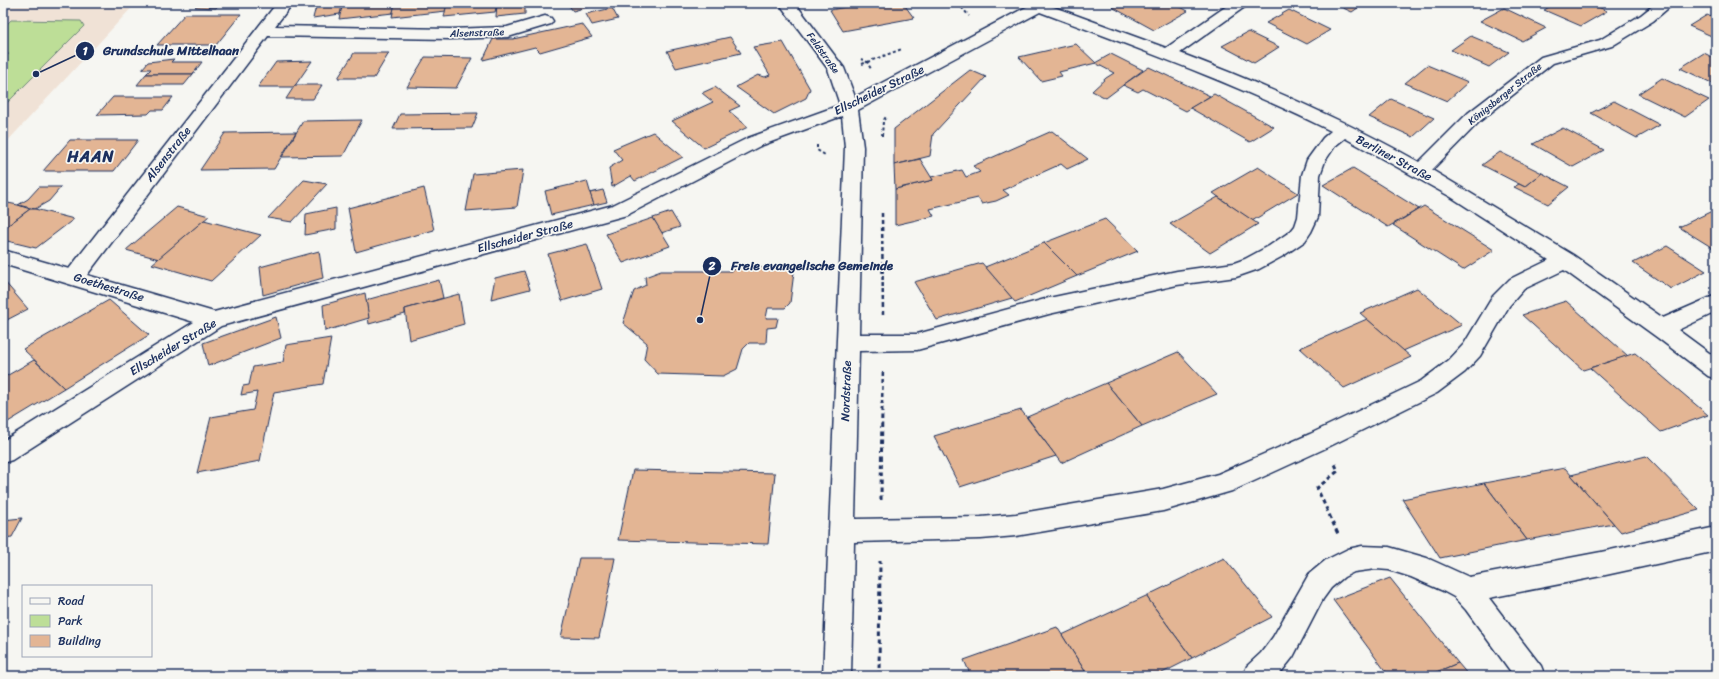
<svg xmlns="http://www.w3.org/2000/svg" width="1719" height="679" viewBox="0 0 1719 679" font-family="Sriracha,sans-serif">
  <rect width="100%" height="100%" fill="#f6f6f2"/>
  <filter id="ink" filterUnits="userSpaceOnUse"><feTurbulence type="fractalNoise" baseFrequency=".025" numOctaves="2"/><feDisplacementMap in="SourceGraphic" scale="8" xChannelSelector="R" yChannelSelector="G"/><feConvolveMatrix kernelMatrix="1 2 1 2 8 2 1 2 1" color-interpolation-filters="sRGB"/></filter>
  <g filter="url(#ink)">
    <path fill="#f0e2d6" d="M3,3H136L3,146Z"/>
    <path fill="#bdde97" stroke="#6c867a" d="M11,20L81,21L84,26L3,107V58L9,54L3,53V28Z"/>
    <g fill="#e3b594" stroke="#1b2f5e">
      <path d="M199,3H220L216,8L195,7Z"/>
      <path d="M317,3H343L340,14L313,18Z"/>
      <path d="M343,3H395L393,13L339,19Z"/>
      <path d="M395,3H447L446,11L392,17Z"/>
      <path d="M447,3H497L495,12L444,17Z"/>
      <path d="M497,3H525V14L496,17Z"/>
      <path d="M567,3H602L573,11Z"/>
      <path d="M867,3H903L914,18L843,31L830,10Z"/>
      <path d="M1120,3H1173L1188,11L1154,30L1112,7Z"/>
      <path d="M1332,3H1365L1352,12Z"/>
      <path d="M1556,3H1589L1607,11L1581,26L1544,10Z"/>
      <path d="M612,8L618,19L592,25L586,14Z"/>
      <path d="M1504,8L1546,28L1522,41L1480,21Z"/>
      <path d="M1289,10L1330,30L1307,44L1266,23Z"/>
      <path d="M185,14H241L216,45H157Z"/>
      <path d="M1707,15L1716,19V38L1689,26Z"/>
      <path d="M582,24L592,37L540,52L535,47L483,60L493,39H513Z"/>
      <path d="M1248,32L1279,47L1254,63L1222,46Z"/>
      <path d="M1471,36L1509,52L1489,67L1451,50Z"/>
      <path d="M730,37L741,53L676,68L667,51Z"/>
      <path d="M783,42L810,89L806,98L774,114L736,87L758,75L765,77L770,75L753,47Z"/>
      <path d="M1076,44L1096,63L1059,72L1062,76L1041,81L1019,57Z"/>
      <path d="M354,53H389L374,78H338Z"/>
      <path d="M1704,53L1716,59V85L1680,68Z"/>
      <path d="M1111,54L1143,70L1106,98L1092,91L1106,78L1114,73L1095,63Z"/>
      <path d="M425,57L472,58L456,88L407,87Z"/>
      <path d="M174,59L171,62H202L193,74H146L151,69H142L148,62Z"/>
      <path d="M312,61L294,87H258L276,62Z"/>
      <path d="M1427,65L1468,82L1447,101L1405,83Z"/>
      <path d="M1149,67L1210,96L1186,111L1143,89L1138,92L1123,85Z"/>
      <path d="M970,70L986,77L933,134L930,156L894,165V129Z"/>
      <path d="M146,74H193L184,85H137Z"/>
      <path d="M1662,78L1709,100L1685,117L1638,94Z"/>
      <path d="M295,85H322L313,99H286Z"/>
      <path d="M715,87L740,106L729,111L748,127L704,148L672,121L713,102L702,93Z"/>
      <path d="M1214,94L1274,127L1250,142L1190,108Z"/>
      <path d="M113,97H173L163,110H152L148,114L97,115Z"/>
      <path d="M1391,99L1434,118L1413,137L1369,117Z"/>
      <path d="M1614,101L1660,125L1637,138L1591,113Z"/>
      <path d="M478,113L472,128L393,129L400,114Z"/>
      <path d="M362,120L343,156L282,157L303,121Z"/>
      <path d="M1563,128L1604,150L1573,167L1533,144Z"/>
      <path d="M1052,131L1088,159L1067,169L1061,164L1003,190L1009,195L996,201L982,204L978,198L930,209L934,216L895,225V189L933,180L931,177L962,170L966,177L980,172L973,166Z"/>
      <path d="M296,132L274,169L200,170L225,133Z"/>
      <path d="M653,132L683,157L635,181L631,176L612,187L609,168L622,160L613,149Z"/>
      <path d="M70,140H138L114,171H43Z"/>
      <path d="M1500,152L1542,173L1525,187L1482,165Z"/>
      <path d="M920,159L933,180L895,189L894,165Z"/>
      <path d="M1258,167L1298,193L1252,221L1213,193Z"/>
      <path d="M1353,168L1419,209L1388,227L1323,185Z"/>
      <path d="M523,170L517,207L466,211L473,174Z"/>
      <path d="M1542,173L1569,187L1548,204L1514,187L1519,184L1525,187Z"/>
      <path d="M304,180L327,184L292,222L268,218Z"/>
      <path d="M587,181L594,205L551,215L545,191Z"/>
      <path d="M39,187H61L49,201L35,209L18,205L28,199Z"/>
      <path d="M424,188L434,230L356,252L348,208Z"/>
      <path d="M603,190L607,202L594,205L590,193Z"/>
      <path d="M1218,197L1258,224L1210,253L1170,224Z"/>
      <path d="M3,202L18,205L30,209L3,229Z"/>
      <path d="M1424,206L1494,250L1463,270L1393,225Z"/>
      <path d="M177,207L209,216L159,259L126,250Z"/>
      <path d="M336,208V229L305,235L306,214Z"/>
      <path d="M30,209H35L74,219L36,248L3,240V229Z"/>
      <path d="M1714,210L1716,211V250L1679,227Z"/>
      <path d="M671,212L680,227L661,233L653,218Z"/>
      <path d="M653,218L670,246L623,263L606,234Z"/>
      <path d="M1105,219L1138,251L1077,276L1044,243Z"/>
      <path d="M204,220L261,235L211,281L152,264Z"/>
      <path d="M1044,243L1077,276L1015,302L985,267Z"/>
      <path d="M587,244L602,289L562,301L548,254Z"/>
      <path d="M1667,246L1706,271L1671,289L1633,263Z"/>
      <path d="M319,251L323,278L263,295L260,267Z"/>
      <path d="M982,263L1012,298L937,320L914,282Z"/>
      <path d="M739,267L787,268L794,272L790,303L785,308H768L766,318H778L776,327L767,328L766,343H749L743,349L737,369L723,376L658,374L644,359L647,343L623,323L634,291L646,285L645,277L661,271H732Z"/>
      <path d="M524,271L530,289L491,299L495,278Z"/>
      <path d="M439,280L443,298L405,309V314L369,324L366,300Z"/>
      <path d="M4,281L28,309L3,322V282Z"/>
      <path d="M1417,288L1462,325L1403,351L1360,313Z"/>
      <path d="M365,293L369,318L325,331L323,305Z"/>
      <path d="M459,294L464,324L409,340L405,309Z"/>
      <path d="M109,300L149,335L64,388L23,349Z"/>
      <path d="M1566,301L1628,356L1583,370L1522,315Z"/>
      <path d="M276,317L281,338L208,366L203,343Z"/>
      <path d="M1367,319L1411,357L1344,388L1300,348Z"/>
      <path d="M331,338L323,384L274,392L260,461L197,473L211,417L253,410L257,392L241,395L243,386L249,385L253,367L283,362L286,345Z"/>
      <path d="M1178,352L1217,394L1142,426L1106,383Z"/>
      <path d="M1635,353L1708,415L1661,432L1590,368Z"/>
      <path d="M34,360L64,388L3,425V378Z"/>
      <path d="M1106,383L1142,426L1061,463L1027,417Z"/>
      <path d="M1021,410L1056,456L960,487L934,436Z"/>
      <path d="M1646,456L1699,510L1621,532L1571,475Z"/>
      <path d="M1565,468L1614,524L1527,540L1484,483Z"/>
      <path d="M633,470L775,473L768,544L618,540Z"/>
      <path d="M1484,483L1527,540L1440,558L1402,499Z"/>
      <path d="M22,518L12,537L3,538V520Z"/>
      <path d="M579,558H615L599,638L561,637Z"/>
      <path d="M1224,558L1272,617L1192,658L1146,596Z"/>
      <path d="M1390,578L1458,663L1427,676H1389L1333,600Z"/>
      <path d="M1146,596L1192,658L1156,676H1088L1062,635Z"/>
      <path d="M1057,627L1088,676H971L964,660Z"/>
      <path d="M1458,663L1469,676H1427Z"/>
    </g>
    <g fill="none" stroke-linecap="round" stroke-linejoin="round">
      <defs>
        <g id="minor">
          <path d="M277,3H293L275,26L450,29L507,27L545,16L551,18L553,21L551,24L508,37L450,39L268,36L87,275L214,312L613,205L748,138L840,105L828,69L779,3H795L844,68L855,97L1034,3H1054L1051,6L1166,48L1231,3H1249L1246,6L1180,53C1262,84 1342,119 1419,162L1468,113L1541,57L1600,40L1641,15L1656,3H1674L1653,21L1612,46L1553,63L1480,121L1432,170L1573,255L1663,318L1716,295V312L1678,330L1716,358V379L1708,376L1658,338L1564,270L1524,289L1509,306L1480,356L1465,372L1437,393L1326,448L1232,491L1163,511L1016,536L981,539L854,542L851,676H823L845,147L842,116L760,146L627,215L221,326L12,460L3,463V441L194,322L3,264V250L69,269ZM1040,12C1139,49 1237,84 1331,131L1323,138L1307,160L1302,175L1298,217L1295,226L1291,231L1269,246L1245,259L1234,263L1177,271L1049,298L917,334H859L863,147L858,110ZM1345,138L1451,197L1549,260L1510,279L1493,296L1464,344L1449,360L1421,381L1310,434L1218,474L1163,489L1016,514L981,517L855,519L859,351L917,350L1049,314L1177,285L1236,277L1259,269L1283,256L1305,241L1311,232L1318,217L1320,175L1325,161L1335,146Z"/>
          <path d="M1716,527V551L1601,576L1489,598L1541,666L1545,676H1514L1466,610L1454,597L1441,590L1411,577L1389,570L1376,569L1354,572L1344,577L1331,588L1323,599L1293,657L1278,676H1243L1247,666L1261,653L1273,637L1309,574L1326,560L1348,549L1362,546L1389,547L1427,558L1469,577L1601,552Z"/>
        </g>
      </defs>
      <use href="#minor" stroke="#1b2f5e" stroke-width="3"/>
      <g stroke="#1b2f5e" stroke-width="2" stroke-dasharray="3 2.5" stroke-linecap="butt">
        <path d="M958,3L969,16"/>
        <path d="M861,59L867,62L871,69"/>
        <path d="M862,64L902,49"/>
        <path d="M882,136L883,121L886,117"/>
        <path d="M817,145V150L825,155"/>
      </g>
      <g stroke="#1b2f5e" stroke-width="2.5" stroke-dasharray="4 3" stroke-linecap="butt">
        <path d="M882,213L883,316"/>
        <path d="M882,404L883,369"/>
      </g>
      <g stroke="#1b2f5e" stroke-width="3" stroke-dasharray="4.5 3.5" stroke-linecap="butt">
        <path d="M1335,464L1338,471L1317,488L1338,534"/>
        <path d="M881,500L882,403"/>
        <path d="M879,676L880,561"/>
      </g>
      <use href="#minor" fill="#f6f6f2" fill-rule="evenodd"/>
    </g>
  </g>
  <g text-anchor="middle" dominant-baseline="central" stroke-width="3.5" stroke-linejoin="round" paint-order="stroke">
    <g font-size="10" fill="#1b2f5e" stroke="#f6f6f2">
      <text transform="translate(477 33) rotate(-2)">Alsenstraße</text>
      <text transform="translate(823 53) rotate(54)">Feldstraße</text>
      <text transform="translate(1505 94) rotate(-39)">Königsberger Straße</text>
    </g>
    <g font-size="12" fill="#1b2f5e" stroke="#f6f6f2">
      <text transform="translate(879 90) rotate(-26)">Ellscheider Straße</text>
      <text transform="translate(168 154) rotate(-52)">Alsenstraße</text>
      <text transform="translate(1394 158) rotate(28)">Berliner Straße</text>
      <text transform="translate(525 236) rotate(-15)">Ellscheider Straße</text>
      <text transform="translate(109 287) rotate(17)">Goethestraße</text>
      <text transform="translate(173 347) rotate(-31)">Ellscheider Straße</text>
      <text transform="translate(846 391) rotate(-88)">Nordstraße</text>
    </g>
    <g font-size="16" font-weight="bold" letter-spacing="1" fill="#1b2f5e" stroke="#f6f6f2">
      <text x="91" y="156">HAAN</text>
    </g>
  </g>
  <path fill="none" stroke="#1b2f5e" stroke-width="1.5" d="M36 74L85 51M700 320L712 266"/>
  <g fill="#1b2f5e" stroke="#f6f6f2" stroke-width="1.5">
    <circle cx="36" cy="74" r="4"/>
    <circle cx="700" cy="320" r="4"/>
    <circle cx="85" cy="51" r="10"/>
    <circle cx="712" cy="266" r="10"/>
  </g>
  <g font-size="12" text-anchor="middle" font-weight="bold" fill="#fff">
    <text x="85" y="55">1</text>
    <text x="712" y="270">2</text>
  </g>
  <g font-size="13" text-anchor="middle" font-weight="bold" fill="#1b2f5e" stroke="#f6f6f2" stroke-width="3.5" stroke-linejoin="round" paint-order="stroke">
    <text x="171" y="55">Grundschule Mittelhaan</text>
    <text x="812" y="270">Freie evangelische Gemeinde</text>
  </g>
  <rect width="1719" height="679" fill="none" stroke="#f6f6f2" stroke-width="16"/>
  <rect x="8" y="8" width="1703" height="663" fill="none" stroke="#1b2f5e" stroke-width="1.5" filter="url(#ink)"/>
  <rect x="22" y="585" width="130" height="72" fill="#f6f6f2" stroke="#9ea6b7"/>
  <rect x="30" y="598" width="20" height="6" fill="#f6f6f2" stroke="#9ea6b7"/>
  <text x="58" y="605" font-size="12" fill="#1b2f5e">Road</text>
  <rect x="30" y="615" width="20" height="12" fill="#bdde97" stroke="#9ea6b7"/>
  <text x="58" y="625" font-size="12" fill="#1b2f5e">Park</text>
  <rect x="30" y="635" width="20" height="12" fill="#e3b594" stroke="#9ea6b7"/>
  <text x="58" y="645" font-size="12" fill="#1b2f5e">Building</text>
</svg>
